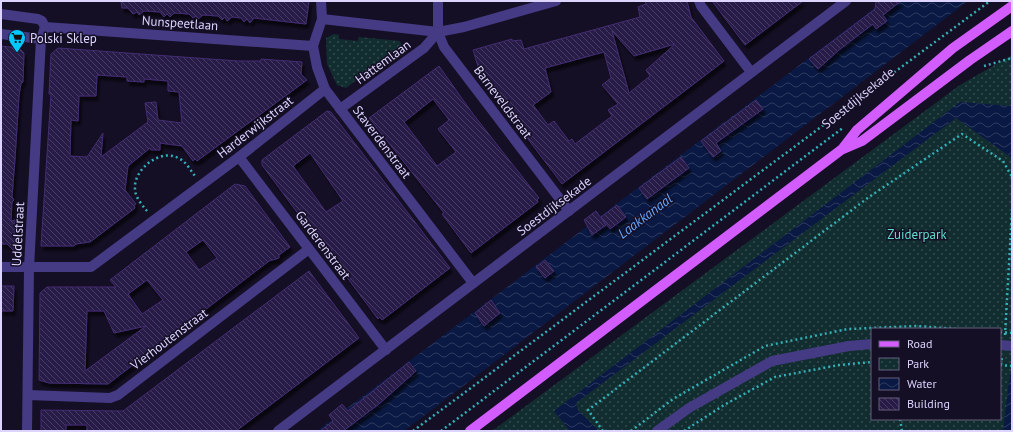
<svg xmlns="http://www.w3.org/2000/svg" width="1013" height="432" viewBox="0 0 1013 432" font-family="'PT Sans',sans-serif">
  <defs>
    <pattern id="park-dots" width="8" height="8" patternUnits="userSpaceOnUse"><rect width="8" height="8" fill="#122d2f"/><path d="M2 2h.1M6 6h.1" fill="none" stroke="#344b4e" stroke-width="1.8" stroke-linecap="round"/></pattern>
    <pattern id="water-waves" width="16" height="10" patternUnits="userSpaceOnUse"><rect width="16" height="10" fill="#0a1943"/><path d="M0 5q4-4 8 0t8 0" fill="none" stroke="#2d3a5f"/></pattern>
    <pattern id="building-back-hatch" width="6" height="6" patternUnits="userSpaceOnUse"><rect width="6" height="6" fill="#281b46"/><path d="M-1 5l2 2M0 0l6 6M5-1l2 2" fill="none" stroke="#473b62"/></pattern>
    <filter id="shadow"><feDropShadow dx="2.5" dy="4.5" stdDeviation="1" flood-color="#0009"/></filter>
  </defs>
  <rect width="100%" height="100%" fill="#150f25"/>
  <g fill="url(#park-dots)" fill-rule="evenodd">
    <path d="M334,34L339,35V39L358,41L359,37L400,41L402,45L346,88L337,85L327,64L326,38Z"/>
    <path d="M1012,55V431H492L960,85ZM872,329H1000V419H872Z"/>
  </g>
  <g fill="url(#water-waves)">
    <path d="M884,1H968L404,431H317Z"/>
    <path d="M960,102L1012,106V158L956,118L576,403L578,410L597,429V431H570L554,411Z"/>
    <path d="M1010,373H1012V431H1003Z"/>
  </g>
  <g fill="url(#building-back-hatch)" stroke="#422d72" fill-rule="evenodd" filter="url(#shadow)">
    <path d="M121,1H309L306,24L254,18L250,23L247,19L244,22L241,18L232,17L227,21L225,17L222,20L218,16L203,15L198,19L196,16L193,18L189,14L174,13L170,17L167,14L164,17L160,12L144,11L139,15L137,12L133,14L128,8H122Z"/>
    <path d="M645,1H687L691,17L724,61L562,184L499,101L498,96L483,76H481L473,50L512,39V41L521,40L524,49L640,17L638,7L646,4ZM612,31L634,56L675,44L646,70L650,76L629,93ZM604,52L611,78L602,85L618,104L608,110L612,116L575,144L572,139L569,141L554,121L548,125L533,105L551,92L545,68Z"/>
    <path d="M712,1H803L745,45Z"/>
    <path d="M876,1H901L883,15L887,21L876,29L873,24L839,50L818,69L809,59L875,9Z"/>
    <path d="M1,46L19,48L24,53L23,82L21,83L19,96L15,159L12,197L14,200L12,202L11,221L15,220L14,251L7,244H1Z"/>
    <path d="M58,48L238,61H261V59L302,62L301,74L307,80L197,161L195,159L193,161L182,146L160,143V150H151L150,148L128,166L125,190L136,204L134,205L135,208L90,242L76,244L74,246H41L51,94H49L51,54ZM97,75L127,77V81L144,82V79L168,81V91L179,92L182,123L158,120L156,102L145,103L148,122L101,157L103,133L87,157L70,156L71,120L78,121L79,96H96Z"/>
    <path d="M439,66L473,114L539,198L537,200L538,202L471,253L442,214L444,213L369,118ZM433,99L449,120L438,129L456,152L437,166L404,122Z"/>
    <path d="M756,100L763,109L716,143L721,151L713,157L701,141Z"/>
    <path d="M327,111L331,112L450,268L382,320L380,317L378,319L331,256L329,252L332,250L317,231L315,233L311,231L262,165V160ZM310,153L343,201L326,212L293,166Z"/>
    <path d="M681,157L689,168L647,199L639,188Z"/>
    <path d="M235,184L245,186L290,247L279,255V258L269,261L108,384L49,383L39,380L40,293L47,287H116L110,280ZM203,240L217,258L199,270L186,252ZM147,280L163,300L142,314L128,294ZM87,311H104L114,333L146,326L85,371Z"/>
    <path d="M617,205L626,217L610,229L601,217Z"/>
    <path d="M596,211L606,225L592,235L584,220Z"/>
    <path d="M545,260L554,271L545,278L536,267Z"/>
    <path d="M309,271L359,338L236,431H87V425H66V431H41V410L123,411Z"/>
    <path d="M1,286H14L13,311H1Z"/>
    <path d="M491,300L500,313L484,326L475,313Z"/>
    <path d="M409,362L416,371L379,404L343,431H320L333,421L329,415L342,404L348,411Z"/>
  </g>
  <g fill="none" stroke-linecap="round" stroke-linejoin="round">
    <g stroke="#30b1b7" stroke-width="2.5" stroke-dasharray="2 3" stroke-linecap="butt">
      <path d="M984,66L1012,58"/>
      <path d="M147,211C142,205 135,197 135,189C133,170 160,148 178,158C186,161 190,170 195,176"/>
      <path d="M1000,332L1012,333"/>
      <path d="M1005,335L1012,211"/>
      <path d="M1000,365L1012,366"/>
      <path d="M1001,365L1002,356"/>
      <path d="M900,419L902,431"/>
      <path d="M413,431L990,1"/>
      <path d="M441,431L844,127"/>
      <path d="M603,431L588,410L869,197L962,134L1003,161L1012,177"/>
      <path d="M631,431L673,399L765,346L848,329L917,326L957,329"/>
      <path d="M684,431L724,405L775,377L839,365L872,362"/>
    </g>
    <g stroke="#453a84" stroke-width="10">
      <path d="M321,1L322,19L313,46L317,67L325,89L473,283"/>
      <path d="M438,1V32L444,47L569,211"/>
      <path d="M699,1L701,6L751,72"/>
      <path d="M1,14L38,19L42,21L45,27L41,39L29,268L27,431"/>
      <path d="M322,19L438,32L464,27L556,1"/>
      <path d="M45,27L313,46"/>
      <path d="M1,34L41,39"/>
      <path d="M340,109L424,48L438,32"/>
      <path d="M239,157L386,350"/>
      <path d="M1,267H91L239,157L325,89"/>
      <path d="M1000,345L1012,346"/>
      <path d="M28,395L110,398L118,395L309,249"/>
      <path d="M278,431L846,1"/>
      <path d="M657,431L689,408L772,361L849,346L872,344"/>
    </g>
    <g stroke="#d25cfe" stroke-width="10">
      <path d="M843,148L857,130L953,48L1012,6"/>
      <path d="M470,431L841,150L862,141L970,60L1012,31"/>
    </g>
  </g>
  <defs>
    <symbol id="supermarket-pin" viewBox="-11 -11 22 30"><path d="M0 17L-7.5 6A9.5 9.5 0 1 1 7.5 6Z" fill="#02c9fd" stroke="#150f25"/><path d="M-6-5.5h2.5l.6 2H6L4.5 2H-2.5L-4.4-4H-6ZM-1.5 3.2a1.3 1.3 0 1 0 .1 0ZM3 3.2a1.3 1.3 0 1 0 .1 0Z" fill="#111"/></symbol>
  </defs>
  <g fill-rule="evenodd">
    <use href="#supermarket-pin" x="7" y="28" width="20" height="27"/>
  </g>
  <g text-anchor="middle" dominant-baseline="central" stroke-width="3" stroke-linejoin="round" paint-order="stroke">
    <g font-size="13" fill="#ddd4ff" stroke="#150f25">
      <text transform="translate(180 23) rotate(4)">Nunspeetlaan</text>
      <text transform="translate(383 62) rotate(-36)">Hattemlaan</text>
      <text transform="translate(858 98) rotate(-39)">Soestdijksekade</text>
      <text transform="translate(503 102) rotate(53)">Barneveldstraat</text>
      <text transform="translate(255 127) rotate(-38)">Harderwijkstraat</text>
      <text transform="translate(382 142) rotate(53)">Staverdenstraat</text>
      <text transform="translate(554 206) rotate(-37)">Soestdijksekade</text>
      <text transform="translate(18 234) rotate(-87)">Uddelstraat</text>
      <text transform="translate(323 245) rotate(53)">Garderenstraat</text>
      <text transform="translate(169 339) rotate(-37)">Vierhoutenstraat</text>
    </g>
    <g font-size="13" fill="#ddd4ff" stroke="#150f25" text-anchor="start">
      <text x="30" y="38">Polski Sklep</text>
    </g>
    <g font-size="13" fill="#5fdfcd" stroke="#150f25">
      <text x="917" y="234">Zuiderpark</text>
    </g>
    <g font-size="14" font-style="italic" fill="#63a6fe" stroke="#150f25">
      <text transform="translate(645 216) rotate(-37)">Laakkanaal</text>
    </g>
  </g>
  <rect width="1013" height="432" fill="none" stroke="#ddd4ff" stroke-width="4"/>
  <rect x="871" y="328" width="130" height="92" fill="#150f25" stroke="#655e7c"/>
  <rect x="879" y="341" width="20" height="6" fill="#d25cfe" stroke="#655e7c"/>
  <text x="907" y="348" font-size="12" fill="#ddd4ff">Road</text>
  <rect x="879" y="358" width="20" height="12" fill="url(#park-dots)" stroke="#655e7c"/>
  <text x="907" y="368" font-size="12" fill="#ddd4ff">Park</text>
  <rect x="879" y="378" width="20" height="12" fill="url(#water-waves)" stroke="#655e7c"/>
  <text x="907" y="388" font-size="12" fill="#ddd4ff">Water</text>
  <rect x="879" y="398" width="20" height="12" fill="url(#building-back-hatch)" stroke="#655e7c"/>
  <text x="907" y="408" font-size="12" fill="#ddd4ff">Building</text>
</svg>
